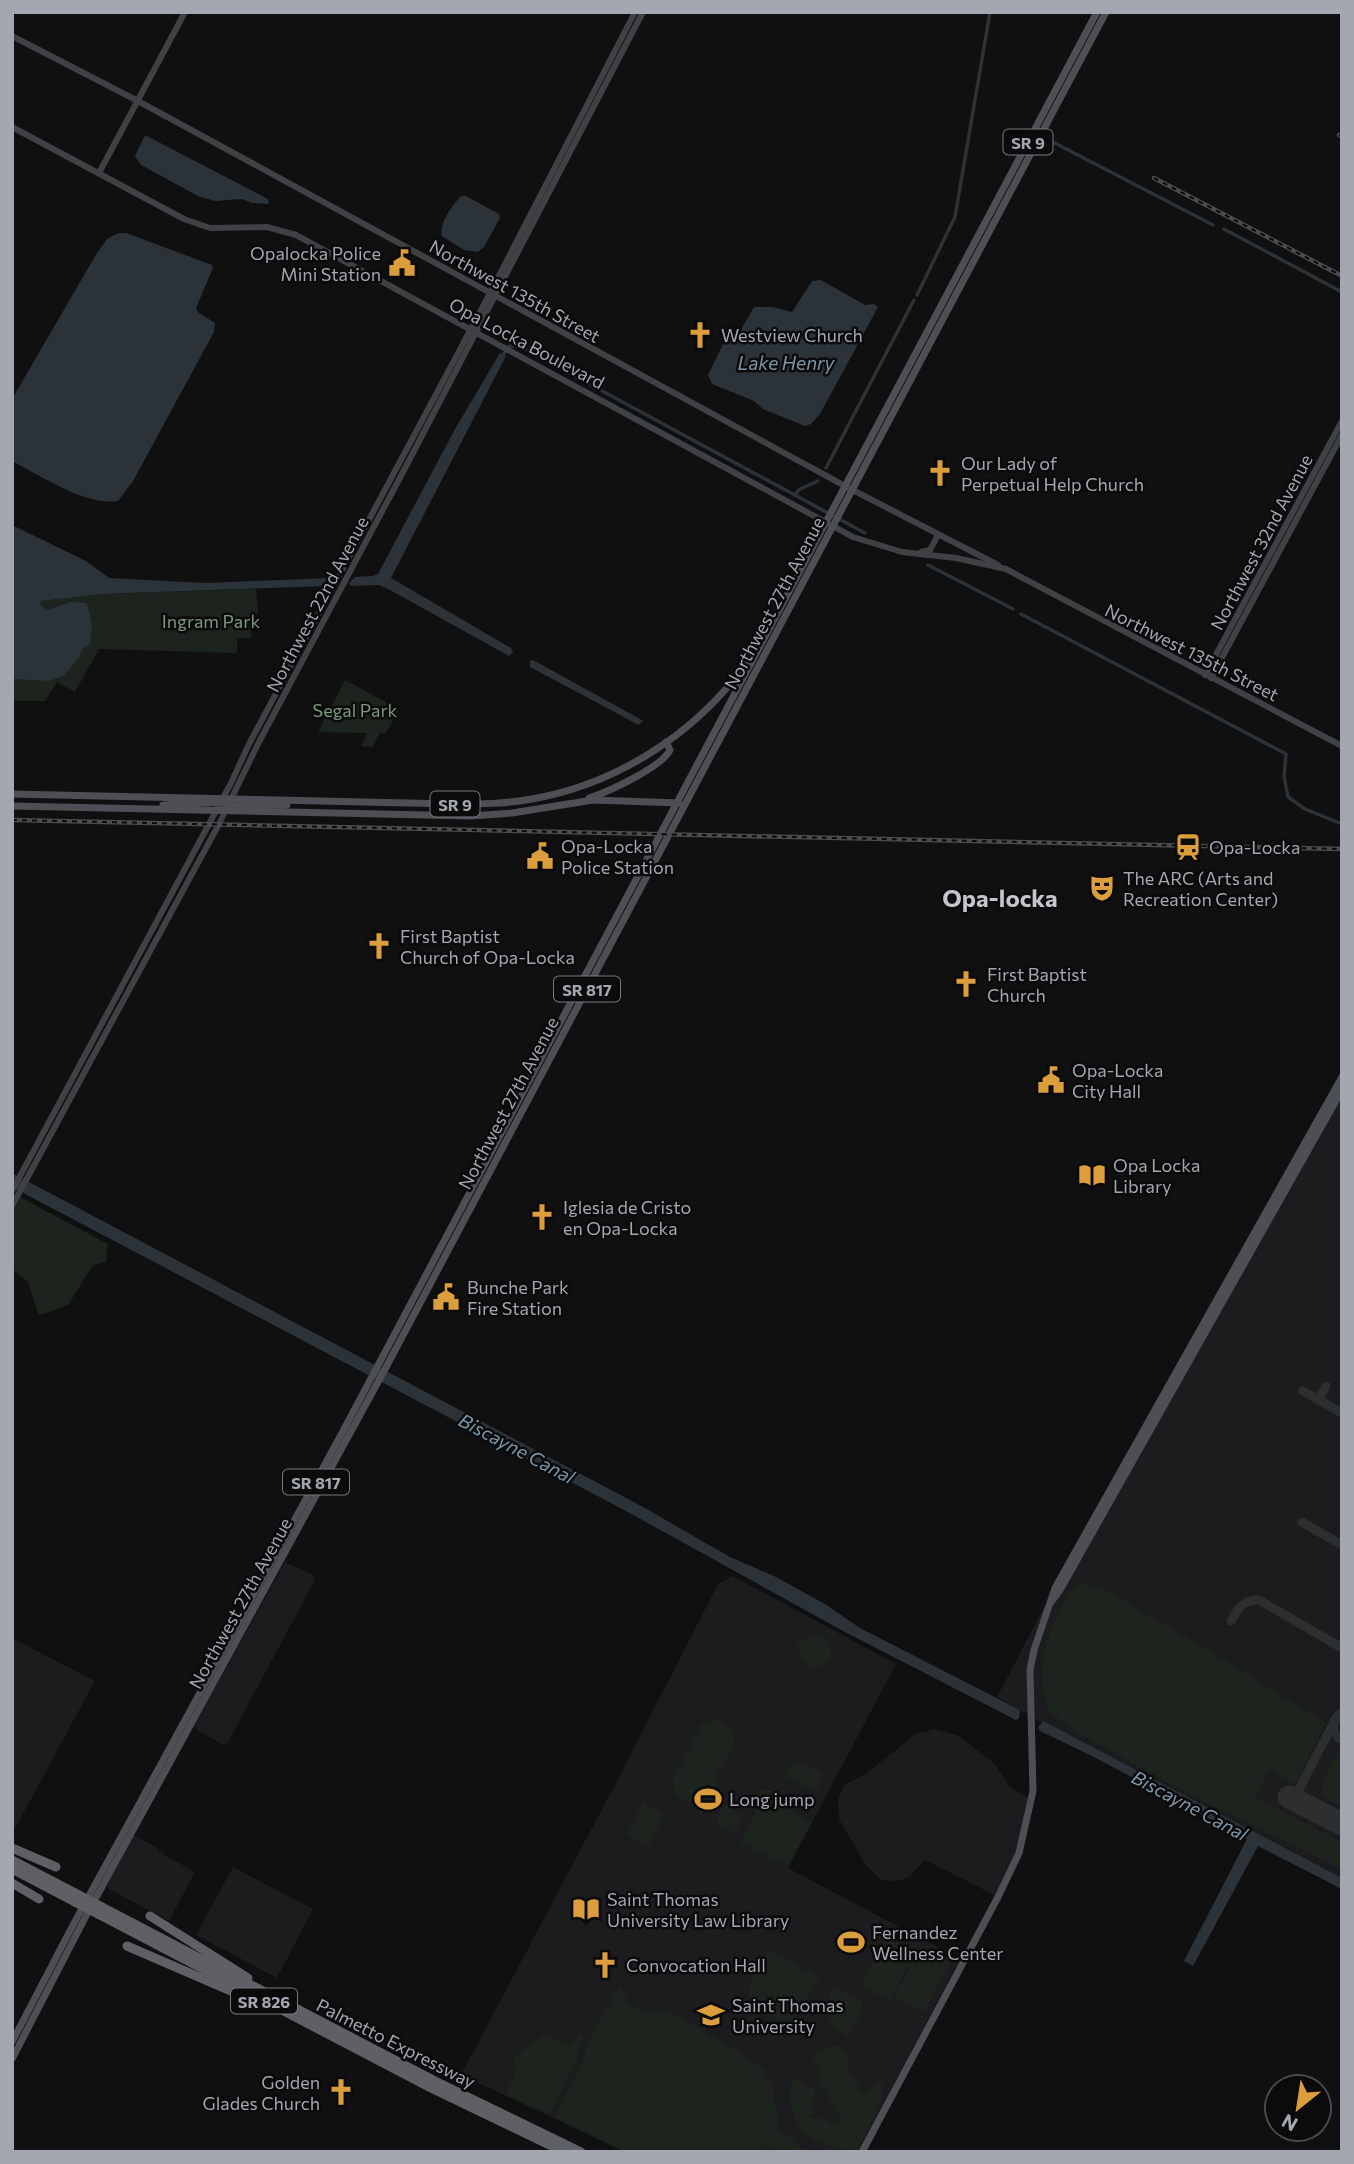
<svg xmlns="http://www.w3.org/2000/svg" width="1354" height="2164" viewBox="0 0 1354 2164" font-family="Commissioner,sans-serif">
  <rect width="100%" height="100%" fill="#101011"/>
  <g fill="#1c1c1e">
    <path d="M1342,1076V1890L997,1697L1092,1516Z"/>
    <path d="M285,1562L313,1575L315,1580L228,1742L223,1745L197,1730L194,1726Z"/>
    <path d="M733,1576L896,1664L788,1868L960,1959L858,2152H625L466,2077L463,2071L618,1779L718,1584Z"/>
    <path d="M12,1638L95,1681L12,1834Z"/>
    <path d="M936,1729L959,1736L995,1764L1009,1786L1031,1800L1025,1833L998,1897L925,1860L909,1877L894,1882L880,1879L865,1864L839,1819L838,1800L844,1785L867,1773L917,1733Z"/>
    <path d="M134,1835L157,1848L164,1855L195,1872L169,1921L109,1889L107,1885Z"/>
    <path d="M233,1867L313,1909L277,1978L196,1935Z"/>
  </g>
  <g fill="#1d231d">
    <path d="M256,589L258,613L252,614L251,638H237V653L99,649L75,692L57,682L45,701H12V679C49,681 66,683 84,647L70,602L46,610L42,609L39,604L41,601L103,594Z"/>
    <path d="M345,680L399,709L386,733H380L372,747L361,746L367,733L318,732Z"/>
    <path d="M20,1197L108,1244L106,1262L93,1265L68,1305L41,1315L38,1313L28,1282L12,1269V1214Z"/>
    <path d="M1081,1582L1104,1589L1222,1658L1326,1723L1295,1784L1269,1770L1255,1797L1342,1842V1869L1184,1792L1075,1731L1049,1711L1041,1683L1044,1650L1056,1619L1071,1591Z"/>
    <path d="M821,1634L824,1635L832,1657L819,1667L809,1668L801,1656L798,1641Z"/>
    <path d="M719,1720L732,1730L734,1744L714,1782L718,1785L702,1814L699,1813L701,1808L697,1806L700,1801C684,1804 673,1797 673,1781L700,1726L708,1721Z"/>
    <path d="M1342,1751V1807C1321,1796 1317,1793 1328,1771C1332,1763 1335,1756 1342,1751Z"/>
    <path d="M794,1760L823,1774L816,1791L786,1777Z"/>
    <path d="M766,1789L780,1795L778,1800L793,1812L812,1822L790,1863L785,1865L741,1843L759,1805L754,1802L760,1791Z"/>
    <path d="M643,1802L665,1814L649,1846L627,1835Z"/>
    <path d="M726,1806L743,1814L735,1833L716,1824L720,1811Z"/>
    <path d="M887,1937L916,1952L890,2001L861,1986Z"/>
    <path d="M920,1947L950,1963L924,2012L894,1997Z"/>
    <path d="M768,1950L819,1977L791,2028C741,2001 738,2002 768,1950Z"/>
    <path d="M619,1986L631,2006L646,2012L669,2011L745,2055L764,2069L774,2091L779,2128L806,2152H781L762,2143L759,2152H625L554,2117L578,2073L594,2029Z"/>
    <path d="M833,1987L861,2001L863,2010L847,2036C826,2024 823,2008 833,1987Z"/>
    <path d="M583,2033L576,2061L550,2114L506,2095L517,2069L513,2057L544,2035L569,2044Z"/>
    <path d="M839,2045L847,2054L849,2075L859,2085V2090L866,2095L875,2083L881,2081L882,2098L857,2152C844,2152 816,2142 806,2134C796,2126 787,2101 790,2088C790,2087 795,2079 795,2078L802,2079L803,2084L812,2087L816,2092L810,2101L817,2109L809,2116L817,2119L824,2116L829,2122L836,2125L841,2118L821,2085L814,2057L818,2051Z"/>
  </g>
  <g fill="#2b3238">
    <path d="M145,135L268,199L269,204L252,203L242,199L215,201L198,196L141,165L135,156Z"/>
    <path d="M461,196H466L499,214L500,218L484,247L478,252L464,250L442,236C439,223 452,206 461,196Z"/>
    <path d="M119,233H126L212,265L213,268L196,308L199,313L215,323L214,332L133,481L118,501C86,506 41,476 12,461V399L97,253L108,238Z"/>
    <path d="M821,280L865,305L874,304L878,307L820,414L811,424L805,426L763,409L754,401L712,384L708,375L725,340L739,333L754,307H773L792,312L812,281Z"/>
    <path d="M500,353L506,356L391,578L511,648L513,652L509,656L390,590L379,585L351,586L349,583L355,577L372,576L378,574L455,429Z"/>
    <path d="M12,525L86,561L109,578L205,583L331,578L325,586L103,594L41,601L40,604L46,610L70,602L87,603L92,626L90,644L84,647L78,659L63,676L49,681L12,679Z"/>
    <path d="M533,660L640,719L643,721L638,725L635,723L530,667V661Z"/>
    <path d="M12,1173L645,1508L730,1557L774,1576L825,1604L860,1628L1020,1710L1019,1718L1016,1720L843,1631L626,1511L12,1187Z"/>
    <path d="M1043,1721L1342,1878V1889L1258,1846L1193,1966L1184,1961L1247,1839L1096,1758L1040,1731L1038,1727Z"/>
  </g>
  <g fill="none" stroke-linecap="round" stroke-linejoin="round">
    <g stroke="#2b3238" stroke-width="3.5">
      <path d="M1047,139L1213,225"/>
      <path d="M1224,229L1342,292"/>
      <path d="M917,295L955,217L990,12"/>
      <path d="M503,355L509,346H519L865,533"/>
      <path d="M826,468L914,300"/>
      <path d="M794,495L800,489L818,481"/>
      <path d="M928,565L1013,609"/>
      <path d="M1021,614L1286,754L1284,776L1288,797L1305,809L1342,824"/>
    </g>
    <g stroke="#2d2e30" stroke-width="9">
      <path d="M1303,1391L1342,1413"/>
      <path d="M1318,1400L1326,1386"/>
      <path d="M1302,1522L1342,1545"/>
      <path d="M1231,1621C1238,1609 1243,1599 1259,1600L1342,1648"/>
      <path d="M1340,1739C1330,1730 1332,1719 1342,1712"/>
      <path d="M1294,1799L1334,1722"/>
    </g>
    <path stroke="#2d2e30" stroke-width="23" d="M1289,1797L1342,1824"/>
    <g stroke="#3f4145" stroke-width="6">
      <path d="M12,36L138,101L845,486L998,565"/>
      <path d="M12,127L184,219L210,228L267,227L296,235L853,537L902,552L956,558L1006,569L1342,746"/>
      <path d="M99,173L185,12"/>
      <path d="M921,552L930,550L938,535"/>
      <path d="M1205,675L1342,421"/>
      <path d="M1211,678L1342,435"/>
      <path d="M12,1191L231,783L249,744L487,299L635,12"/>
      <path d="M12,1206L219,824L259,742L402,474L643,12"/>
    </g>
    <g stroke="#4d4f54" stroke-width="7">
      <path d="M12,794L452,804C479,804 506,804 532,799C617,784 695,734 745,665"/>
      <path d="M589,798C608,792 662,767 670,750L666,742"/>
      <path d="M163,805L225,802"/>
      <path d="M12,806L471,816L512,813L593,800L679,803"/>
      <path d="M226,806L287,805"/>
      <path d="M1052,1601L1060,1590L1342,1090"/>
      <path d="M12,2042L73,1925L341,1435L1097,12"/>
      <path d="M12,2059L87,1914L384,1371L1106,12"/>
      <path d="M862,2152L998,1897L1019,1853L1033,1791L1030,1670L1034,1650L1055,1588L1342,1077"/>
    </g>
    <g stroke="#5e6066" stroke-width="9">
      <path d="M12,1848L56,1867"/>
      <path d="M12,1860L79,1895"/>
      <path d="M12,1869L75,1902"/>
      <path d="M12,1883L39,1899"/>
      <path d="M102,1907L435,2081L581,2152"/>
      <path d="M98,1914L431,2088L564,2152"/>
      <path d="M150,1916L248,1978"/>
      <path d="M127,1946L238,1994"/>
    </g>
    <defs>
      <g id="rail">
        <path d="M1339,135L1342,137"/>
        <path d="M1154,178L1342,276"/>
        <path d="M12,820L1342,849"/>
      </g>
    </defs>
    <use href="#rail" stroke="#4a4c50" stroke-width="4.5"/>
    <use href="#rail" stroke="#0b0b0c" stroke-width="2" stroke-dasharray="5" stroke-linecap="butt"/>
    <g stroke="#5e6066" stroke-width="9">
      <path d="M79,1895L102,1907"/>
      <path d="M75,1902L98,1914"/>
    </g>
  </g>
  <defs>
    <symbol id="civic-bare" viewBox="-9 -9 18 18"><path d="M-.6-6.5H3V-4.5H.6V-3L4-1V1h2V6H-6V1h2V-1L-.6-3ZM-1.2 2.5V6h2.4V2.5Z" fill="#dc9d3d" stroke="#0b0b0c" stroke-width="2.5" paint-order="stroke"/></symbol>
    <symbol id="church-bare" viewBox="-9 -9 18 18"><path d="M-1.2-6h2.4v3.5h3.3v2.4h-3.3V6h-2.4V-.1h-3.3v-2.4h3.3Z" fill="#dc9d3d" stroke="#0b0b0c" stroke-width="2.5" paint-order="stroke"/></symbol>
    <symbol id="station-bare" viewBox="-9 -9 18 18"><path d="M-3-6H3Q5-6 5-4V2Q5 4 3 4L4.5 6H3L1.5 4h-3L-3 6H-4.5L-3 4Q-5 4-5 2V-4Q-5-6-3-6ZM-3.5-4v3h7v-3ZM-3.5 1v1.5H-2V1ZM2 1v1.5H3.5V1Z" fill="#dc9d3d" stroke="#0b0b0c" stroke-width="2.5" paint-order="stroke"/></symbol>
    <symbol id="theatre-bare" viewBox="-9 -9 18 18"><path d="M-5-5.5Q0-4 5-5.5V0Q5 5 0 6Q-5 5-5 0ZM-3.3-2.5H-1v1.5H-3.3ZM1-2.5H3.3v1.5H1ZM-2.8 1Q0 5.5 2.8 1Z" fill="#dc9d3d" stroke="#0b0b0c" stroke-width="2.5" paint-order="stroke"/></symbol>
    <symbol id="library-bare" viewBox="-9 -9 18 18"><path d="M-6-4Q-3-5.5-.7-3.5V5Q-3 3-6 4ZM6-4Q3-5.5 .7-3.5V5Q3 3 6 4Z" fill="#dc9d3d" stroke="#0b0b0c" stroke-width="2.5" paint-order="stroke"/></symbol>
    <symbol id="stadium-bare" viewBox="-9 -9 18 18"><path d="M0-5a6.5 5 0 1 0 0 10a6.5 5 0 1 0 0-10ZM-3.5-1.8h7v3.6h-7Z" fill="#dc9d3d" stroke="#0b0b0c" stroke-width="2.5" paint-order="stroke"/></symbol>
    <symbol id="university-bare" viewBox="-9 -9 18 18"><path d="M0-5L7-2L0 1L-7-2ZM-4 1L0 2.5L4 1V4Q0 6-4 4Z" fill="#dc9d3d" stroke="#0b0b0c" stroke-width="2.5" paint-order="stroke"/></symbol>
  </defs>
  <g fill-rule="evenodd">
    <use href="#civic-bare" x="383" y="244" width="38" height="38"/>
    <use href="#church-bare" x="681" y="316" width="38" height="38"/>
    <use href="#church-bare" x="921" y="454" width="38" height="38"/>
    <use href="#station-bare" x="1169" y="828" width="38" height="38"/>
    <use href="#civic-bare" x="521" y="837" width="38" height="38"/>
    <use href="#theatre-bare" x="1083" y="869" width="38" height="38"/>
    <use href="#church-bare" x="360" y="927" width="38" height="38"/>
    <use href="#church-bare" x="947" y="965" width="38" height="38"/>
    <use href="#civic-bare" x="1032" y="1061" width="38" height="38"/>
    <use href="#library-bare" x="1073" y="1156" width="38" height="38"/>
    <use href="#church-bare" x="523" y="1198" width="38" height="38"/>
    <use href="#civic-bare" x="427" y="1278" width="38" height="38"/>
    <use href="#stadium-bare" x="689" y="1780" width="38" height="38"/>
    <use href="#library-bare" x="567" y="1890" width="38" height="38"/>
    <use href="#stadium-bare" x="832" y="1923" width="38" height="38"/>
    <use href="#church-bare" x="586" y="1946" width="38" height="38"/>
    <use href="#university-bare" x="692" y="1996" width="38" height="38"/>
    <use href="#church-bare" x="322" y="2073" width="38" height="38"/>
  </g>
  <g text-anchor="middle" dominant-baseline="central" stroke-width="5" stroke-linejoin="round" paint-order="stroke">
    <g fill="#0b0b0c" stroke="#75787f" stroke-width="2">
      <rect x="1003.5" y="129.5" width="49" height="25" rx="5"/>
      <rect x="430.5" y="791.5" width="49" height="25" rx="5"/>
      <rect x="554" y="976.5" width="66" height="25" rx="5"/>
      <rect x="283" y="1469.5" width="66" height="25" rx="5"/>
      <rect x="231" y="1988.5" width="66" height="25" rx="5"/>
    </g>
    <g font-size="16" font-weight="bold" fill="#a2a7b0">
      <text x="1028" y="142">SR 9</text>
      <text x="455" y="804">SR 9</text>
      <text x="587" y="989">SR 817</text>
      <text x="316" y="1482">SR 817</text>
      <text x="264" y="2001">SR 826</text>
    </g>
    <g font-size="18" fill="#a2a7b0" stroke="#0b0b0c" text-anchor="start">
      <text x="381" y="253" text-anchor="end">Opalocka Police<tspan x="381" dy="21">Mini Station</tspan></text>
      <text x="721" y="335">Westview Church</text>
      <text x="961" y="463">Our Lady of<tspan x="961" dy="21">Perpetual Help Church</tspan></text>
      <text x="561" y="846">Opa-Locka<tspan x="561" dy="21">Police Station</tspan></text>
      <text x="1209" y="847">Opa-Locka</text>
      <text x="1123" y="878">The ARC (Arts and<tspan x="1123" dy="21">Recreation Center)</tspan></text>
      <text x="400" y="936">First Baptist<tspan x="400" dy="21">Church of Opa-Locka</tspan></text>
      <text x="987" y="974">First Baptist<tspan x="987" dy="21">Church</tspan></text>
      <text x="1072" y="1070">Opa-Locka<tspan x="1072" dy="21">City Hall</tspan></text>
      <text x="1113" y="1165">Opa Locka<tspan x="1113" dy="21">Library</tspan></text>
      <text x="563" y="1207">Iglesia de Cristo<tspan x="563" dy="21">en Opa-Locka</tspan></text>
      <text x="467" y="1287">Bunche Park<tspan x="467" dy="21">Fire Station</tspan></text>
      <text x="729" y="1799">Long jump</text>
      <text x="607" y="1899">Saint Thomas<tspan x="607" dy="21">University Law Library</tspan></text>
      <text x="872" y="1932">Fernandez<tspan x="872" dy="21">Wellness Center</tspan></text>
      <text x="626" y="1965">Convocation Hall</text>
      <text x="732" y="2005">Saint Thomas<tspan x="732" dy="21">University</tspan></text>
      <text x="320" y="2082" text-anchor="end">Golden<tspan x="320" dy="21">Glades Church</tspan></text>
    </g>
    <g font-size="18" fill="#a2a7b0" stroke="#0b0b0c">
      <text transform="translate(515 291) rotate(29)">Northwest 135th Street</text>
      <text transform="translate(527 343) rotate(28)">Opa Locka Boulevard</text>
      <text transform="translate(1261 542) rotate(-62)">Northwest 32nd Avenue</text>
      <text transform="translate(774 603) rotate(-62)">Northwest 27th Avenue</text>
      <text transform="translate(317 604) rotate(-62)">Northwest 22nd Avenue</text>
      <text transform="translate(1192 652) rotate(27)">Northwest 135th Street</text>
      <text transform="translate(508 1103) rotate(-62)">Northwest 27th Avenue</text>
      <text transform="translate(240 1603) rotate(-61)">Northwest 27th Avenue</text>
      <text transform="translate(396 2043) rotate(27)">Palmetto Expressway</text>
    </g>
    <g font-size="18" fill="#7b997b" stroke="#0b0b0c">
      <text x="211" y="621">Ingram Park</text>
      <text x="355" y="710">Segal Park</text>
    </g>
    <g font-size="19" font-style="italic" fill="#7c96a8" stroke="#0b0b0c">
      <text x="786" y="362">Lake Henry</text>
      <text transform="translate(517 1448) rotate(28)">Biscayne Canal</text>
      <text transform="translate(1190 1805) rotate(28)">Biscayne Canal</text>
    </g>
    <g font-size="24" font-weight="bold" fill="#c3c6cd" stroke="#0b0b0c">
      <text x="1000" y="897">Opa-locka</text>
    </g>
  </g>
  <rect width="1354" height="2164" fill="none" stroke="#a2a7b0" stroke-width="28"/>
  <g transform="translate(1298 2108) rotate(210)"><circle r="33" fill="#0b0b0c" stroke="#47494e" stroke-width="2"/>
  <path d="M0-5L12 26L0 18L-12 26Z" fill="#dc9d3d"/>
  <text y="-10" font-size="19" font-weight="bold" text-anchor="middle" fill="#a2a7b0">N</text>
  </g>
</svg>
